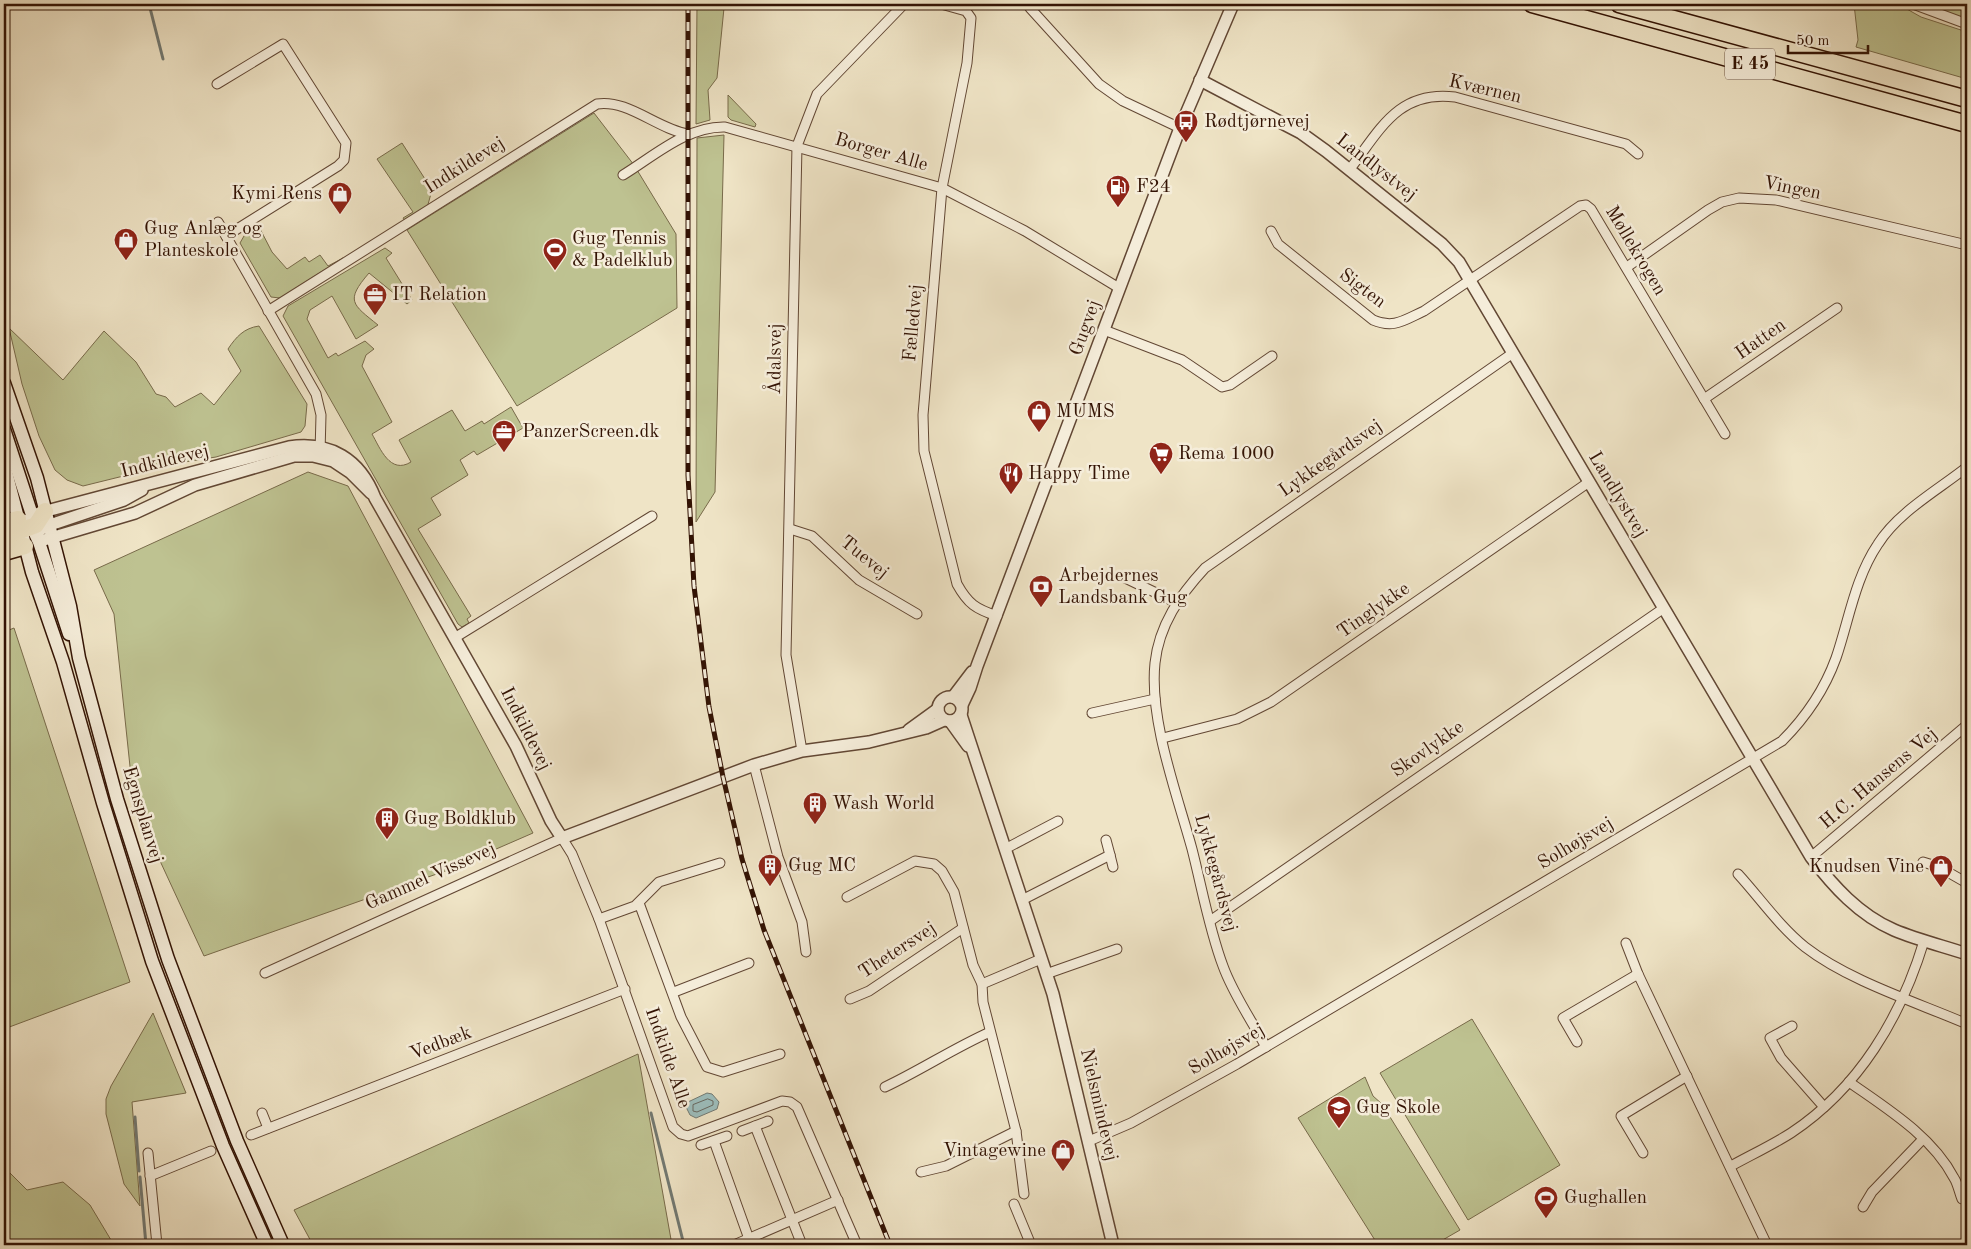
<svg xmlns="http://www.w3.org/2000/svg" width="1971" height="1249" viewBox="0 0 1971 1249" font-family="'Old Standard TT',serif">
  <rect width="100%" height="100%" fill="#efe4c6"/>
  <filter id="stains"><feTurbulence type="fractalNoise" baseFrequency=".004" numOctaves="4"/><feColorMatrix values="0 0 0 0 .2 0 0 0 0 .09 0 0 0 0 .02 0 0 0 .5 -.17"/></filter>
  <radialGradient id="worn" r=".72"><stop offset=".6" stop-color="#630" stop-opacity="0"/><stop offset="1" stop-color="#630" stop-opacity=".3"/></radialGradient>
  <g fill="#bec291" stroke="#786a4a">
    <path d="M697,4H748L724,8L717,78L708,90L710,120L696,124Z"/>
    <path d="M1854,4H1898L1921,17L1967,32V79L1856,47L1858,40Z"/>
    <path d="M1919,4H1967V21Z"/>
    <path d="M728,95L756,124L755,127L731,120L728,117Z"/>
    <path d="M594,113L634,165L676,234L677,308L517,406L407,230Z"/>
    <path d="M724,135L715,492L696,522L697,138Z"/>
    <path d="M402,143L432,190L427,208L405,221L403,218L413,212L377,159Z"/>
    <path d="M257,223L272,252L287,269L305,257L309,262L320,255L328,266L343,258L280,298L271,297L240,243L248,229Z"/>
    <path d="M385,248L392,253L386,258L412,300L407,304L369,273C345,301 352,304 378,325L356,339L332,296L310,310L307,319L328,358L336,353L338,356L365,341L374,349L366,355L362,366L392,422L372,434C380,448 390,475 411,462L399,440L452,410L465,431L482,421L484,424L511,407L523,428L477,455L474,451L460,460L468,475L431,498L441,515L418,529L471,616L467,619L469,623L462,627L458,624L283,316L288,306Z"/>
    <path d="M259,326L307,404L305,426L301,432L216,457L172,464L83,486L67,480L55,470L39,436L22,384L9,328L63,380L104,331L136,362L156,394L166,397L175,407L201,393L214,405L241,371L228,349C236,337 244,328 259,326Z"/>
    <path d="M308,472L348,486L533,833L448,870L204,956L142,822L131,776L114,614L94,570Z"/>
    <path d="M14,628L130,982L4,1029V632Z"/>
    <path d="M153,1013L186,1093L132,1102L140,1206L124,1184L106,1114V1099L111,1086Z"/>
    <path d="M1472,1019L1560,1165L1468,1220L1380,1073Z"/>
    <path d="M638,1054L672,1245H313L294,1210Z"/>
    <path d="M1365,1077L1373,1096L1382,1104L1460,1230L1434,1245H1378L1298,1118Z"/>
    <path d="M4,1167L27,1190L63,1182L90,1205L114,1245H4Z"/>
  </g>
  <path fill="#9cbdbc" stroke="#727972" d="M707,1093L712,1094L719,1102L717,1109L696,1118L690,1115L686,1107L688,1102Z"/>
  <g fill="none" stroke-linecap="round" stroke-linejoin="round">
    <path stroke="#686860" stroke-width="1" d="M708,1099L713,1101V1105L697,1112L693,1111V1105Z"/>
    <g stroke="#727972" stroke-width="3">
      <path d="M149,4L163,59"/>
      <path d="M651,1113L684,1245"/>
      <path d="M135,1117L139,1171"/>
      <path d="M140,1177L146,1245"/>
    </g>
    <defs>
      <g id="minor">
        <path d="M941,4L966,11L971,18L967,63L942,188L923,415L924,451L957,584C968,604 976,609 997,616"/>
        <path d="M1913,4L1967,24"/>
        <path d="M1030,8L1099,84L1123,101L1180,128"/>
        <path d="M217,84L283,44L346,143L344,160L338,166L226,236"/>
        <path d="M1350,169C1380,130 1398,90 1455,97L1626,144L1638,154"/>
        <path d="M623,175C654,156 687,126 725,127L942,188L1025,231L1119,288"/>
        <path d="M218,222L316,394L321,415L320,453"/>
        <path d="M1271,231L1278,244L1373,320C1394,329 1404,320 1424,311L1580,206L1586,205L1591,209L1725,434"/>
        <path d="M1627,267L1708,210L1722,202L1739,198L1776,200L1967,245"/>
        <path d="M268,311L597,104C628,99 657,129 688,134"/>
        <path d="M1104,330L1182,360L1222,387L1230,385L1272,356"/>
        <path d="M1704,399L1837,308"/>
        <path d="M790,529L812,536L859,580L917,614"/>
        <path d="M1121,576L1177,603"/>
        <path d="M456,637L652,516"/>
        <path d="M1092,713L1155,699"/>
        <path d="M1163,738L1237,719L1271,702L1589,482"/>
        <path d="M802,751L786,655L797,146L817,94L904,4"/>
        <path d="M754,765L778,857L802,922L806,952"/>
        <path d="M1005,849L1058,821"/>
        <path d="M1110,855L1113,867"/>
        <path d="M1811,857L1967,725"/>
        <path d="M1923,862L1939,867L1967,883"/>
        <path d="M1738,874C1760,898 1779,926 1805,947C1849,981 1916,1002 1967,1024"/>
        <path d="M847,897L915,861L934,864L942,871L954,892L973,965L982,984L983,1002L1016,1131L1024,1194"/>
        <path d="M1022,900L1110,855L1106,840"/>
        <path d="M639,903L681,1017L707,1067L723,1072L780,1054"/>
        <path d="M599,919L635,906L659,882L720,863"/>
        <path d="M1210,921L1664,608"/>
        <path d="M1626,943L1638,974L1767,1245"/>
        <path d="M265,973L562,838L572,854L599,919L673,1127L681,1134L688,1136L782,1101L790,1102L797,1107L857,1245"/>
        <path d="M1046,974L1117,949"/>
        <path d="M982,984L1041,959"/>
        <path d="M674,992L749,963"/>
        <path d="M850,999L869,991L963,928"/>
        <path d="M1792,1026L1770,1038L1781,1058L1824,1107"/>
        <path d="M1577,1042L1563,1018L1638,974"/>
        <path d="M1266,1047C1252,1021 1233,994 1223,966C1209,929 1202,888 1192,849C1177,794 1149,720 1155,663C1159,625 1180,595 1205,568L1513,353"/>
        <path d="M1849,1082C1886,1108 1932,1136 1954,1178C1958,1184 1959,1192 1962,1199"/>
        <path d="M885,1087C921,1070 954,1048 990,1032"/>
        <path d="M262,1113L268,1128"/>
        <path d="M755,1126L802,1245"/>
        <path d="M742,1131L768,1121"/>
        <path d="M251,1135L625,989"/>
        <path d="M714,1141L749,1239"/>
        <path d="M1089,1141L1131,1123L1237,1064L1782,741C1806,717 1824,691 1836,658C1849,620 1855,578 1878,544C1898,512 1938,490 1967,467"/>
        <path d="M701,1145L727,1136"/>
        <path d="M148,1153L157,1245"/>
        <path d="M1643,1153L1621,1116L1687,1076"/>
        <path d="M1731,1166C1751,1155 1772,1145 1791,1133C1859,1088 1901,1017 1924,941"/>
        <path d="M921,1172L946,1166L1016,1131"/>
        <path d="M150,1176L211,1151"/>
        <path d="M1014,1204L1031,1245"/>
        <path d="M1863,1207L1872,1192L1923,1139"/>
        <path d="M734,1245L838,1200"/>
      </g>
      <g id="tertiary">
        <path d="M1200,80L1301,133L1326,151L1442,244L1459,262L1811,857C1833,886 1859,915 1894,930C1918,940 1943,946 1967,954"/>
        <path d="M39,513L289,447C330,441 360,459 375,498L516,746L551,821L562,838L754,765L802,751L869,742L926,728L944,720"/>
        <path d="M41,528L124,500L142,490"/>
        <path d="M44,540L135,513L195,485L294,456H313L333,461L351,473L371,493"/>
        <circle cx="950" cy="709" r="12"/>
        <path d="M953,697L972,672"/>
        <path d="M962,705L970,688L977,666L1180,128L1233,4"/>
        <path d="M961,715L1053,994L1113,1245"/>
        <path d="M950,721L968,746"/>
        <path d="M909,730L938,709"/>
      </g>
      <g id="secondary">
        <path d="M4,383L37,478L70,606L79,658L117,799L168,959L237,1141L283,1245"/>
        <path d="M4,429L32,515L40,530"/>
        <path d="M4,464L32,572L63,662L103,803L152,961L223,1146L267,1245"/>
        <path d="M25,521L32,527L39,542L69,634"/>
      </g>
      <g id="motorway">
        <path d="M1532,4L1967,124"/>
        <path d="M1619,4L1967,99"/>
        <path d="M4,523L18,519"/>
        <path d="M4,537L36,525L45,511"/>
        <path d="M4,552L25,546"/>
      </g>
    </defs>
    <use href="#minor" stroke="#624734" stroke-width="11"/>
    <use href="#tertiary" stroke="#624734" stroke-width="14"/>
    <use href="#secondary" stroke="#331304" stroke-width="15"/>
    <use href="#motorway" stroke="#331304" stroke-width="19"/>
    <use href="#minor" stroke="#f5edda" stroke-width="9"/>
    <use href="#tertiary" stroke="#f5edda" stroke-width="11"/>
    <use href="#secondary" stroke="#f5edda" stroke-width="12"/>
    <use href="#motorway" stroke="#efe4c6" stroke-width="16"/>
    <defs>
      <path id="rail" d="M688,4V475L694,586L709,707L723,777L742,859L764,930L890,1245"/>
    </defs>
    <use href="#rail" stroke="#331304" stroke-width="5"/>
    <use href="#rail" stroke="#f5edda" stroke-width="3" stroke-dasharray="9" stroke-linecap="butt"/>
  </g>
  <defs>
    <symbol id="bus-pin" viewBox="-11 -11 22 30"><path d="M0 17L-7.5 6A9.5 9.5 0 1 1 7.5 6Z" fill="#8f2418" stroke="#f5edda"/><path d="M-5-6H5V4H4V6H2V4H-2V6H-4V4H-5ZM-3.5-4V0h7V-4ZM-3.5 1.2v1.5H-2V1.2ZM2 1.2v1.5H3.5V1.2Z" fill="#fff"/></symbol>
    <symbol id="fuel-pin" viewBox="-11 -11 22 30"><path d="M0 17L-7.5 6A9.5 9.5 0 1 1 7.5 6Z" fill="#8f2418" stroke="#f5edda"/><path d="M-5.5-6h7V0h2V4h1.3V-2.5L3-4.5l.8-.8L6-3V5H2.5V1h-1V6h-7ZM-4.2-4.7v3.2H.2V-4.7Z" fill="#fff"/></symbol>
    <symbol id="shop-pin" viewBox="-11 -11 22 30"><path d="M0 17L-7.5 6A9.5 9.5 0 1 1 7.5 6Z" fill="#8f2418" stroke="#f5edda"/><path d="M-5-2.5h2.3a2.7 3.5 0 0 1 5.4 0H5L5.5 6h-11ZM-1.5-2.5h3a1.5 2.3 0 0 0-3 0Z" fill="#fff"/></symbol>
    <symbol id="stadium-pin" viewBox="-11 -11 22 30"><path d="M0 17L-7.5 6A9.5 9.5 0 1 1 7.5 6Z" fill="#8f2418" stroke="#f5edda"/><path d="M0-5a6.5 5 0 1 0 0 10a6.5 5 0 1 0 0-10ZM-3.5-1.8h7v3.6h-7Z" fill="#fff"/></symbol>
    <symbol id="office-pin" viewBox="-11 -11 22 30"><path d="M0 17L-7.5 6A9.5 9.5 0 1 1 7.5 6Z" fill="#8f2418" stroke="#f5edda"/><path d="M-6-3h4V-5.5h4V-3h4V5H-6ZM-1-4.5V-3h2v-1.5ZM-6 0V1H6V0Z" fill="#fff"/></symbol>
    <symbol id="supermarket-pin" viewBox="-11 -11 22 30"><path d="M0 17L-7.5 6A9.5 9.5 0 1 1 7.5 6Z" fill="#8f2418" stroke="#f5edda"/><path d="M-6-5.5h2.5l.6 2H6L4.5 2H-2.5L-4.4-4H-6ZM-1.5 3.2a1.3 1.3 0 1 0 .1 0ZM3 3.2a1.3 1.3 0 1 0 .1 0Z" fill="#fff"/></symbol>
    <symbol id="restaurant-pin" viewBox="-11 -11 22 30"><path d="M0 17L-7.5 6A9.5 9.5 0 1 1 7.5 6Z" fill="#8f2418" stroke="#f5edda"/><path d="M-5-6h1v4h1v-4h1v4h1v-4h1v5L-1.5 .5V6h-2V.5L-5-1ZM5-6V6H3V1.5H1.5Q1.5-4 5-6Z" fill="#fff"/></symbol>
    <symbol id="bank-pin" viewBox="-11 -11 22 30"><path d="M0 17L-7.5 6A9.5 9.5 0 1 1 7.5 6Z" fill="#8f2418" stroke="#f5edda"/><path d="M-6-4H6V4H-6ZM0-2.3a2.3 2.3 0 1 0 0 4.6a2.3 2.3 0 1 0 0-4.6Z" fill="#fff"/></symbol>
    <symbol id="building-pin" viewBox="-11 -11 22 30"><path d="M0 17L-7.5 6A9.5 9.5 0 1 1 7.5 6Z" fill="#8f2418" stroke="#f5edda"/><path d="M-4-6H4V6H1V3H-1V6H-4ZM-2.5-4.3h1.7v1.8h-1.7ZM.8-4.3h1.7v1.8H.8ZM-2.5-1h1.7V.8h-1.7ZM.8-1h1.7V.8H.8Z" fill="#fff"/></symbol>
    <symbol id="school-pin" viewBox="-11 -11 22 30"><path d="M0 17L-7.5 6A9.5 9.5 0 1 1 7.5 6Z" fill="#8f2418" stroke="#f5edda"/><path d="M0-5L7-2L0 1L-7-2ZM-4 1L0 2.5L4 1V4Q0 6-4 4Z" fill="#fff"/></symbol>
  </defs>
  <g fill-rule="evenodd">
    <use href="#bus-pin" x="1172" y="108" width="28" height="38"/>
    <use href="#fuel-pin" x="1104" y="173" width="28" height="38"/>
    <use href="#shop-pin" x="326" y="180" width="28" height="38"/>
    <use href="#shop-pin" x="112" y="226" width="28" height="38"/>
    <use href="#stadium-pin" x="541" y="236" width="28" height="38"/>
    <use href="#office-pin" x="361" y="281" width="28" height="38"/>
    <use href="#shop-pin" x="1025" y="398" width="28" height="38"/>
    <use href="#office-pin" x="490" y="418" width="28" height="38"/>
    <use href="#supermarket-pin" x="1147" y="440" width="28" height="38"/>
    <use href="#restaurant-pin" x="997" y="460" width="28" height="38"/>
    <use href="#bank-pin" x="1027" y="573" width="28" height="38"/>
    <use href="#building-pin" x="801" y="790" width="28" height="38"/>
    <use href="#building-pin" x="373" y="805" width="28" height="38"/>
    <use href="#building-pin" x="756" y="852" width="28" height="38"/>
    <use href="#shop-pin" x="1927" y="853" width="28" height="38"/>
    <use href="#school-pin" x="1325" y="1094" width="28" height="38"/>
    <use href="#shop-pin" x="1049" y="1137" width="28" height="38"/>
    <use href="#stadium-pin" x="1532" y="1184" width="28" height="38"/>
  </g>
  <g text-anchor="middle" dominant-baseline="central" stroke-width="5" stroke-linejoin="round" paint-order="stroke">
    <rect fill="#f5edda" stroke="#6d5444" stroke-width="1" x="1725" y="48.5" width="50" height="31" rx="4"/>
    <g font-size="18" font-weight="bold" fill="#331304">
      <text x="1750" y="64">E 45</text>
    </g>
    <g font-size="19" fill="#331304" stroke="#f5edda">
      <text transform="translate(1485 90) rotate(13)">Kværnen</text>
      <text transform="translate(881 153) rotate(16)">Borger Alle</text>
      <text transform="translate(465 166) rotate(-32)">Indkildevej</text>
      <text transform="translate(1376 168) rotate(38)">Landlystvej</text>
      <text transform="translate(1792 189) rotate(11)">Vingen</text>
      <text transform="translate(1635 251) rotate(59)">Møllekrogen</text>
      <text transform="translate(1362 289) rotate(37)">Sigten</text>
      <text transform="translate(914 323) rotate(-85)">Fælledvej</text>
      <text transform="translate(1086 328) rotate(-70)">Gugvej</text>
      <text transform="translate(1761 340) rotate(-35)">Hatten</text>
      <text transform="translate(776 359) rotate(-89)">Ådalsvej</text>
      <text transform="translate(1331 459) rotate(-35)">Lykkegårdsvej</text>
      <text transform="translate(165 462) rotate(-14)">Indkildevej</text>
      <text transform="translate(1617 495) rotate(59)">Landlystvej</text>
      <text transform="translate(864 558) rotate(39)">Tuevej</text>
      <text transform="translate(1374 611) rotate(-35)">Tinglykke</text>
      <text transform="translate(525 729) rotate(63)">Indkildevej</text>
      <text transform="translate(1428 750) rotate(-35)">Skovlykke</text>
      <text transform="translate(1879 779) rotate(-40)">H.C. Hansens Vej</text>
      <text transform="translate(142 815) rotate(73)">Egnsplanvej</text>
      <text transform="translate(1576 844) rotate(-31)">Solhøjsvej</text>
      <text transform="translate(1215 873) rotate(75)">Lykkegårdsvej</text>
      <text transform="translate(431 877) rotate(-24)">Gammel Vissevej</text>
      <text transform="translate(898 951) rotate(-33)">Thetersvej</text>
      <text transform="translate(441 1044) rotate(-21)">Vedbæk</text>
      <text transform="translate(1227 1050) rotate(-30)">Solhøjsvej</text>
      <text transform="translate(667 1058) rotate(71)">Indkilde Alle</text>
      <text transform="translate(1098 1105) rotate(77)">Nielsmindevej</text>
    </g>
    <g font-size="19" fill="#331304" stroke="#f5edda" text-anchor="start">
      <text x="1204" y="122">Rødtjørnevej</text>
      <text x="1136" y="187">F24</text>
      <text x="322" y="194" text-anchor="end">Kymi Rens</text>
      <text x="144" y="229">Gug Anlæg og<tspan x="144" dy="22">Planteskole</tspan></text>
      <text x="572" y="239">Gug Tennis<tspan x="572" dy="22">&amp; Padelklub</tspan></text>
      <text x="392" y="295">IT Relation</text>
      <text x="1056" y="412">MUMS</text>
      <text x="522" y="432">PanzerScreen.dk</text>
      <text x="1178" y="454">Rema 1000</text>
      <text x="1028" y="474">Happy Time</text>
      <text x="1058" y="576">Arbejdernes<tspan x="1058" dy="22">Landsbank Gug</tspan></text>
      <text x="832" y="804">Wash World</text>
      <text x="404" y="819">Gug Boldklub</text>
      <text x="788" y="866">Gug MC</text>
      <text x="1924" y="867" text-anchor="end">Knudsen Vine</text>
      <text x="1356" y="1108">Gug Skole</text>
      <text x="1046" y="1151" text-anchor="end">Vintagewine</text>
      <text x="1564" y="1198">Gughallen</text>
    </g>
  </g>
  <rect width="1971" height="1249" fill="none" stroke="#efe4c6" stroke-width="20"/>
  <rect x="5" y="5" width="1961" height="1239" fill="none" stroke="#331304" stroke-width="2.5"/>
  <rect x="10" y="10" width="1951" height="1229" fill="none" stroke="#331304"/>
  <path d="M1788 45v8h80v-8" fill="none" stroke="#331304" stroke-width="2.5"/>
  <text x="1796" y="45" font-size="15" fill="#331304" stroke="#f5edda" stroke-width="4" paint-order="stroke">50 m</text>
  <rect width="100%" height="100%" filter="url(#stains)"/>
  <rect width="100%" height="100%" fill="url(#worn)"/>
</svg>
